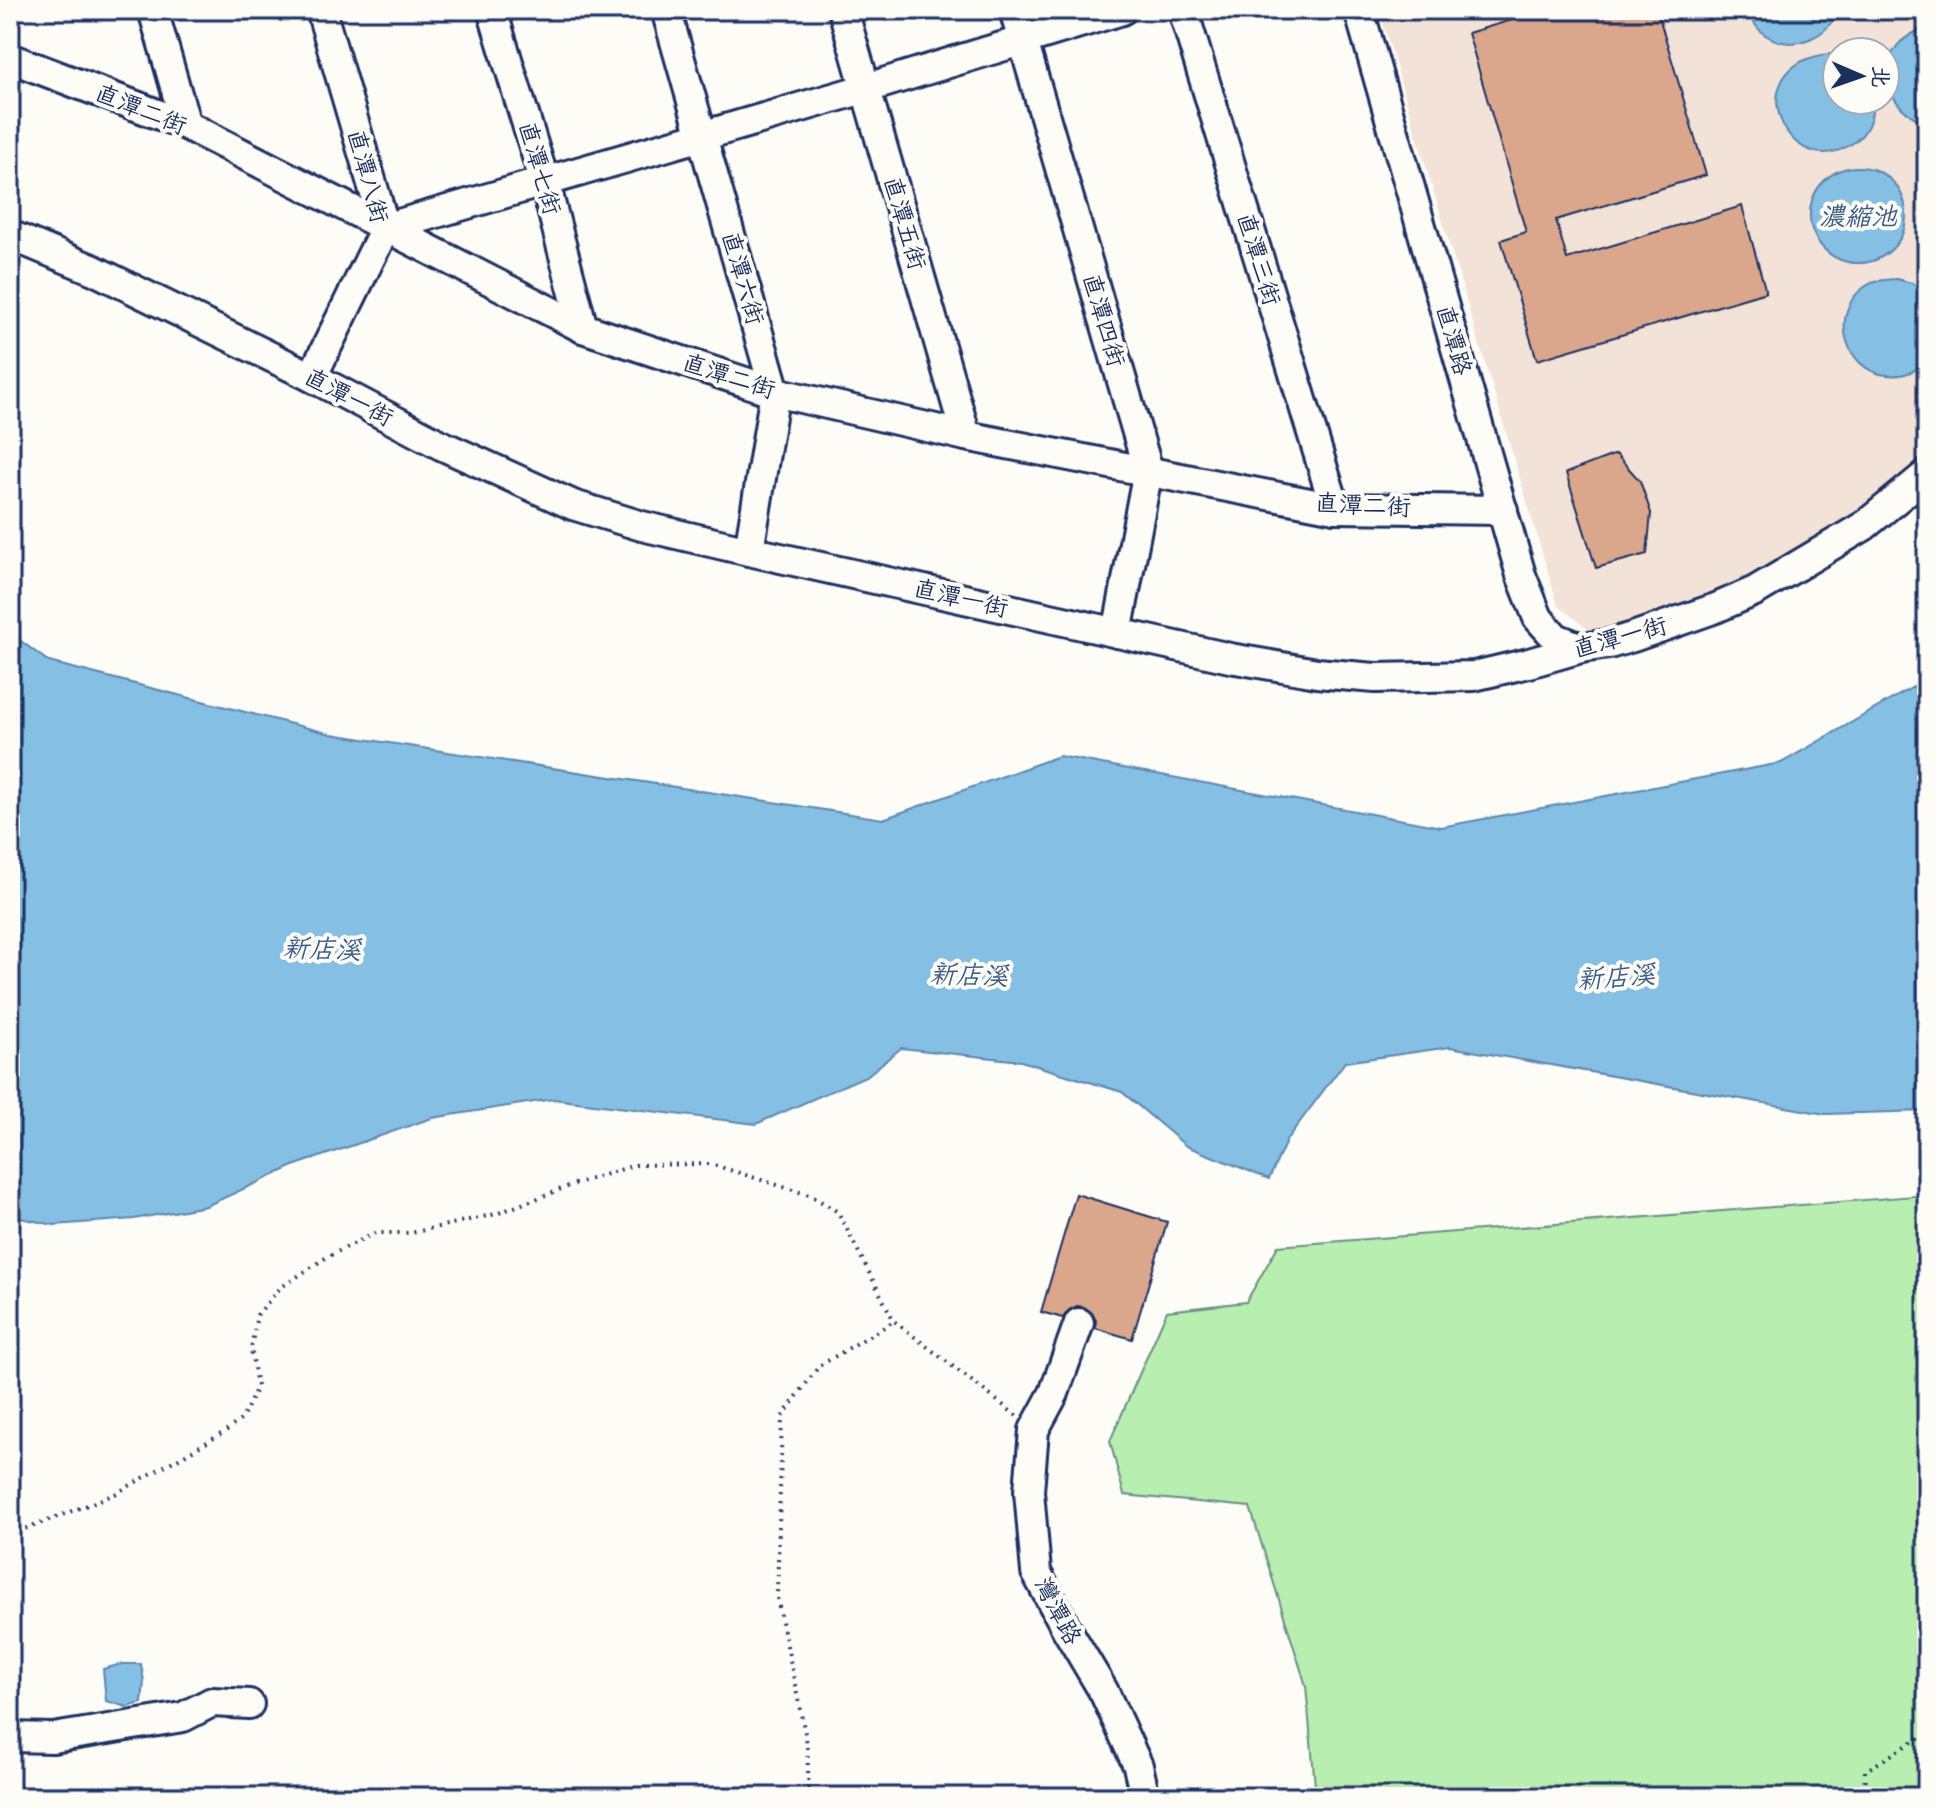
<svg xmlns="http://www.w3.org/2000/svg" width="1937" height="1807" viewBox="0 0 1937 1807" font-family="'Shantell Sans','LXGW WenKai TC',sans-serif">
  <rect width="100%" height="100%" fill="#fdfcf7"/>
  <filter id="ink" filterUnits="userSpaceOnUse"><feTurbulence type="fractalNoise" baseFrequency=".0125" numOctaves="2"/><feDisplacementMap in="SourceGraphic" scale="16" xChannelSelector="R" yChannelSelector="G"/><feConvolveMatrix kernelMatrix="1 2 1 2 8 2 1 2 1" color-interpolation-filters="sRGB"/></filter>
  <g filter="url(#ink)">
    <path fill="#f2e2d7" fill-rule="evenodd" d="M1379,10H1927V459L1858,512L1751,576L1621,631L1589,630L1558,605ZM1837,52H1885V100H1837Z"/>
    <path fill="#b8eeb0" stroke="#6a8e87" stroke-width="2" d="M1927,1195V1797H1316L1306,1686L1250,1507L1124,1495L1110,1441L1167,1311L1246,1302L1278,1246Z"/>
    <g fill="#85c0e4" stroke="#5b86ae" stroke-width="2">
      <path d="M1747,10H1838C1827,38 1794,52 1767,36C1757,30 1752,20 1747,10Z"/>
      <path d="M1923,28H1927V122C1894,114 1875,76 1897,46C1904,37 1914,33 1923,28Z"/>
      <path d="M1829,54L1837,56V100H1873C1873,117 1868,133 1853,143C1787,188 1734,64 1829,54Z"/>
      <circle cx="1858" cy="215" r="48"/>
      <path d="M1896,279L1912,283L1927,294V360C1917,371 1903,377 1887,375C1844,371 1828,311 1866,286C1875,280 1885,280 1896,279Z"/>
      <path d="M10,633L49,662L331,734L883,819L1059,756L1441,827L1781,763L1927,679V1111L1825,1114L1450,1047L1345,1062L1287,1139L1269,1179L1186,1146L1122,1092L1021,1061L901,1048L868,1075L756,1124L553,1099L432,1118L296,1165L206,1206L134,1219L54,1225L10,1216Z"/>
      <path d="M122,1664H141L144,1681L142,1703L127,1707L106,1701L103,1669Z"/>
    </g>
    <g fill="#daa78d" stroke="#1b2f5e" stroke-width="2">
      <path d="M1546,10H1657L1706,175L1556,220L1567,259L1742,206L1766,292L1537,360L1501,240L1526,232L1468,33Z"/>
      <path d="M1616,454L1640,481L1651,513L1647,554L1596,568L1566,473Z"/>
      <path d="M1076,1194L1167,1222L1132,1339L1095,1328L1096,1321L1092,1313L1084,1307L1077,1306L1069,1310L1063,1318L1041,1312Z"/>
    </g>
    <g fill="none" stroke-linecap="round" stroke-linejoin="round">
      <defs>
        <g id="minor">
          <path d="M153,10L186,125"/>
          <path d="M492,10L545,183L583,328"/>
          <path d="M666,10L775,392L749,551"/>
          <path d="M843,10L966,436"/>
          <path d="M1014,10L1148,470L1117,633"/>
          <path d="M1183,10L1335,508"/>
          <path d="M1359,10L1521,575L1538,618L1556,638L1581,648"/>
          <path d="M10,58L186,125L583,328L775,392L966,436L1335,508L1503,510"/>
          <path d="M385,228L867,88L1122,10"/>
          <path d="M10,235L94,270L312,377L441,445L573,505L642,526L749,551L1230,658L1317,673L1375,678L1474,676L1529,663L1581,648L1609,644L1633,637L1716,608L1755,591L1864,526L1927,474"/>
          <path d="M312,377L385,228L321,10"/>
          <path d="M1079,1323L1054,1393L1034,1430L1029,1491L1036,1572L1066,1628L1104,1692L1138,1766L1145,1797"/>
          <path d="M10,1737L53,1738L183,1717L212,1702L249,1704"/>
        </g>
      </defs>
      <use href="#minor" stroke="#1b2f5e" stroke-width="34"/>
      <g stroke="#1b2f5e" stroke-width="4" stroke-dasharray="2 6" stroke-linecap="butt">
        <path d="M10,1533L34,1526L115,1494L223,1433L242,1419L257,1387L251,1348L257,1315L280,1288L327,1257L375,1233H411L496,1214L572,1185L635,1165L711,1164L812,1196L838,1212L894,1321L1017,1416"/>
        <path d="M809,1797L807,1743L777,1597L782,1417L819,1366L894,1321"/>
        <path d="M1864,1797L1865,1771L1927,1733"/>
      </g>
      <use href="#minor" stroke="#fdfcf7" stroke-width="28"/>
    </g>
  </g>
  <g text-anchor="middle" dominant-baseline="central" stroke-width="8" stroke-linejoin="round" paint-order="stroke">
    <g font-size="24" fill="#1b2f5e" stroke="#fdfcf7">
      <text transform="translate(141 109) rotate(22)">直潭二街</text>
      <text transform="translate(540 168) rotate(74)">直潭七街</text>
      <text transform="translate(368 176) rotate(75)">直潭八街</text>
      <text transform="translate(905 223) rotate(74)">直潭五街</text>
      <text transform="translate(1259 259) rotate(73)">直潭三街</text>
      <text transform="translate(743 278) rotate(74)">直潭六街</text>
      <text transform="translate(1104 320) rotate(74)">直潭四街</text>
      <text transform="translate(1454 340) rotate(74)">直潭路</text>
      <text transform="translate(729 376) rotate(18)">直潭二街</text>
      <text transform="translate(349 397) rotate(28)">直潭一街</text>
      <text transform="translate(1363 505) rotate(3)">直潭二街</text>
      <text transform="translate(961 598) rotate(13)">直潭一街</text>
      <text transform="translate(1620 637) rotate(-15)">直潭一街</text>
      <text transform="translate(1058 1611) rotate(62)">灣潭路</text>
    </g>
    <g font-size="26" font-style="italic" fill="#3b5a86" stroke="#fdfcf7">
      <text x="1858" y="215">濃縮池</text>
      <text transform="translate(322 948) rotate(2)">新店溪</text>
      <text transform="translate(969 974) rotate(2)">新店溪</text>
      <text transform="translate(1616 976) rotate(-4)">新店溪</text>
    </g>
  </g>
  <rect width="1937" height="1807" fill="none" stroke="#fdfcf7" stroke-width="40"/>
  <rect x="20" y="20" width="1897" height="1767" fill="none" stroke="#1b2f5e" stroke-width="3" filter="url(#ink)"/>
  <g transform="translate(1861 76) rotate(92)"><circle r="38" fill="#fdfcf7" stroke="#a3aaba" stroke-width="2"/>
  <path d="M0-6L14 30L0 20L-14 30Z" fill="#1b2f5e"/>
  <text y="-12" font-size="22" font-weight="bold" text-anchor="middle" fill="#1b2f5e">北</text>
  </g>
</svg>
